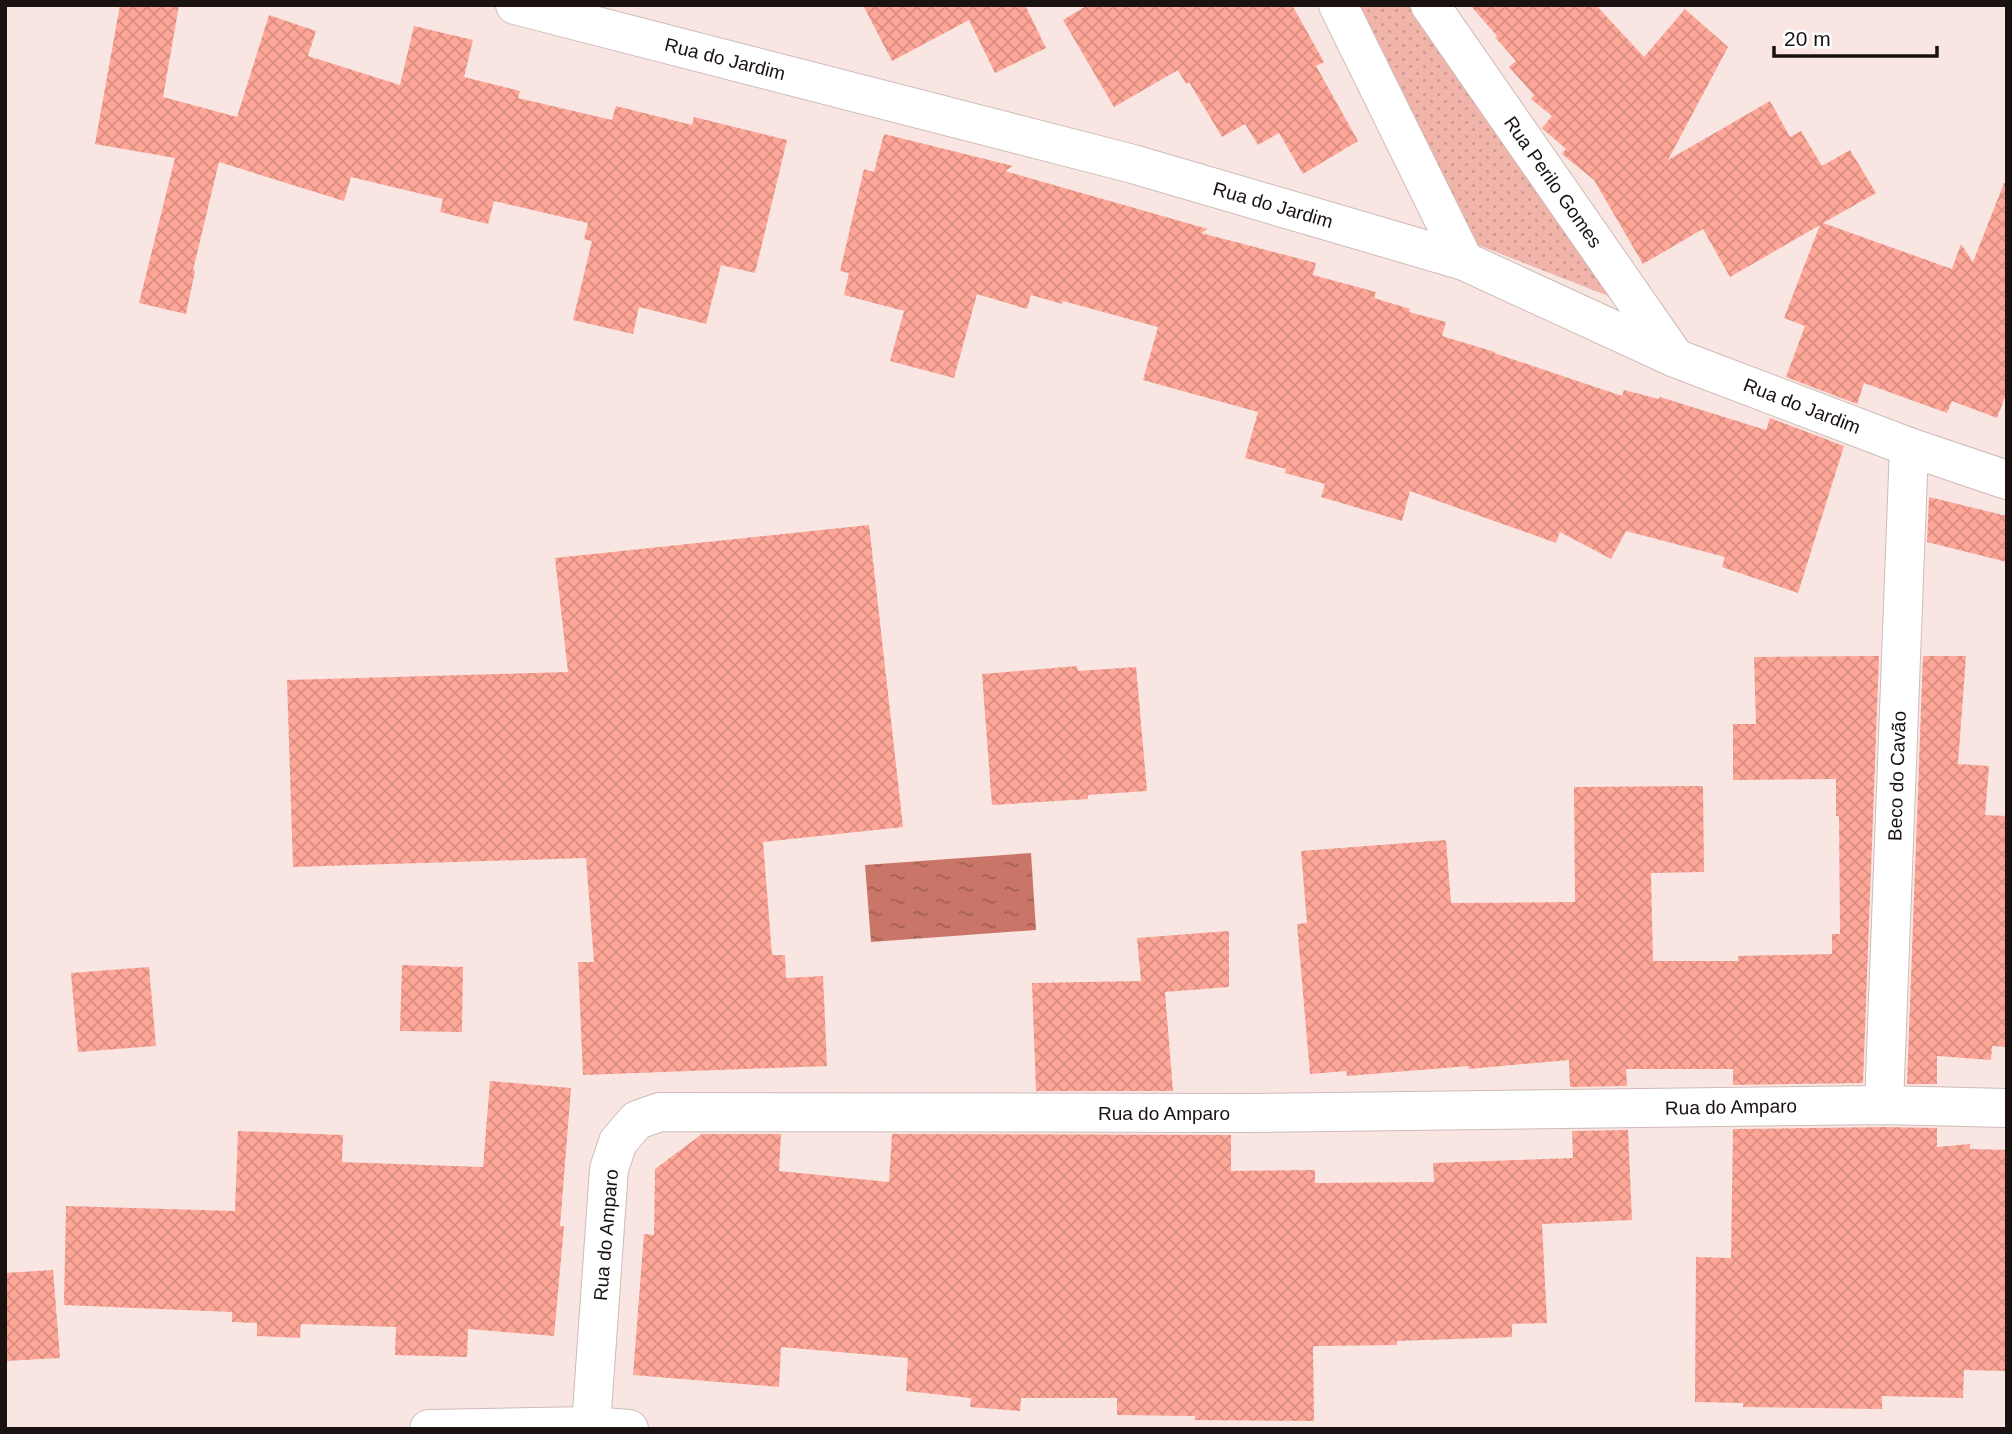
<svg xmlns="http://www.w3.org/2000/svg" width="2012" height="1434" viewBox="0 0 2012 1434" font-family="Helvetica,sans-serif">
  <defs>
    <pattern id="grass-dots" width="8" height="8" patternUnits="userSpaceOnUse" patternTransform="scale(1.75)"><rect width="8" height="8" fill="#f0b4aa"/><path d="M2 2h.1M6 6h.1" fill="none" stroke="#cd9a91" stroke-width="1.8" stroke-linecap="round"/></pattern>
    <pattern id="water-ripples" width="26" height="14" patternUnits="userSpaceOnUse" patternTransform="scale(1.75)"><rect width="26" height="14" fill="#c97669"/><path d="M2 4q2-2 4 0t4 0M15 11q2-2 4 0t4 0" fill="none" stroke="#a25f55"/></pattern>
    <pattern id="building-cross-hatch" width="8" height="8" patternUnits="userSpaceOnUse" patternTransform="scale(1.75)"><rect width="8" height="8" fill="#fea698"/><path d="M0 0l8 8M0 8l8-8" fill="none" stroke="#d98e82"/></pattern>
  </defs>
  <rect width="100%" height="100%" fill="#f9e6e2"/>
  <path fill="url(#grass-dots)" d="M1354,5H1419L1634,306L1473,243Z"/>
  <path fill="url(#water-ripples)" d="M1031,853L1036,930L871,942L865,865Z"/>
  <g fill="url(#building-cross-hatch)">
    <path d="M120,5H179L163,97L237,117L269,15L316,31L308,56L400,85L414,26L473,40L464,77L520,91L518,98L612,120L616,106L692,125L694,117L787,140L755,273L721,265L706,324L639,307L633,334L573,320L592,241L584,239L588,223L494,201L488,224L440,212L443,199L351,177L344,201L219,162L193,270L195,271L186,314L139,303L175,158L95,144Z"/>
    <path d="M863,5H1025L1046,48L995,73L969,20L892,61Z"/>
    <path d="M1088,5H1292L1324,62L1316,66L1358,141L1303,174L1279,133L1258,145L1245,124L1222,137L1189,82L1186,84L1178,70L1114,107L1063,20Z"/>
    <path d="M1470,5H1596L1644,57L1685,9L1728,47L1668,160L1770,101L1790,137L1801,131L1822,166L1850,150L1876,193L1823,223L1952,269L1961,244L1973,262L2004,183H2007V392L1997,418L1952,401L1947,413L1864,383L1857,404L1786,377L1805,326L1784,318L1820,225L1730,277L1703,229L1643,264L1594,180L1562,154L1566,149L1542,128L1552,116L1531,99L1534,95L1509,67L1516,61L1495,37L1497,36Z"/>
    <path d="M884,134L1013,166L1005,171L1208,229L1201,233L1316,263L1313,275L1376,292L1374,298L1410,309L1409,312L1446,322L1442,336L1495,352L1494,353L1622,396L1624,390L1659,399L1660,397L1766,430L1770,418L1844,446L1798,593L1722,567L1725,557L1626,531L1611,559L1560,532L1556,543L1410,491L1402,521L1321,497L1325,484L1285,473L1286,469L1245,458L1258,412L1143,380L1158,327L1063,301L1062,304L1031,295L1027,309L977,294L954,378L890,361L904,311L844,295L849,273L840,271L864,169L874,172Z"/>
    <path d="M1929,497L2007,516V562L1927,542Z"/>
    <path d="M869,525L903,827L763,842L772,955H785L786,978L823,976L827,1066L583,1075L578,962H594L586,858L293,867L287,680L568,672L555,558Z"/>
    <path d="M1879,656L1863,1083L1733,1085V1069H1626L1627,1086L1570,1087L1569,1060L1469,1069V1066L1347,1076L1346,1071L1310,1074L1297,924L1307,923L1301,851L1446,840L1451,903L1575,902L1574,787L1703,786L1704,872L1651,873L1653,961H1738V956L1832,954V934H1840L1839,816H1836V779L1733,780V724H1756L1754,657Z"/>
    <path d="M1923,656H1966L1958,764L1989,766L1985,815L2007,816V1047L1992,1046L1991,1060L1937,1056V1084H1907Z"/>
    <path d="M1077,666L1078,671L1136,667L1147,791L1088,795V799L992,805L982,674Z"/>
    <path d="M1229,931V987L1165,992L1173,1091H1036L1032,983L1141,981L1137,938Z"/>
    <path d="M402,965L463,967L462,1032L400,1031Z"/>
    <path d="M149,967L156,1046L78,1052L71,973Z"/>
    <path d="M490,1081L571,1088L560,1226H564L554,1336L468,1329L467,1357L395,1355L396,1327L301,1324L300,1338L257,1336V1323L232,1322V1312L64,1305L66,1206L235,1211L238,1131L343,1135L342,1162L483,1167Z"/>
    <path d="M1884,1127L1937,1128V1147L1970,1144V1149L2007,1150V1371L1964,1370L1963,1398L1882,1396V1409L1743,1407V1403L1695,1402L1696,1257L1731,1258L1733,1129Z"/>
    <path d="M1628,1130L1632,1220L1542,1224L1547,1323L1512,1324V1337L1397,1341V1345L1315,1346L1313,1347L1314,1421L1195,1420V1416L1117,1415V1398H1021L1020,1411L970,1407L971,1398L906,1391L908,1358L781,1347L779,1387L633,1375L644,1234L654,1235L655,1169L702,1134H781L779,1171L889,1182L892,1134L1231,1135V1171L1315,1170V1183L1434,1182L1433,1163L1573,1158L1572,1131Z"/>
    <path d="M53,1270L60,1358L5,1361V1273Z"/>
  </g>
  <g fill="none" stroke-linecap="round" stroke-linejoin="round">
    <defs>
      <g id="street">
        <path d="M515,5L1133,164L1464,261L1675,358L1909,447L2007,480"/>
        <path d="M1338,5L1464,261"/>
        <path d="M1430,5L1674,356"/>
        <path d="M1884,1105L1909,447"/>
        <path d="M591,1426L609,1169L618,1142L637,1120L660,1112L1246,1113L1884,1105L2007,1108"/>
      </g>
      <path id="secondary" d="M429,1429L591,1426L629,1429"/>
    </defs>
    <use href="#street" stroke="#cebbb8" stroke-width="40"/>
    <use href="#secondary" stroke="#cebbb8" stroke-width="40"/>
    <use href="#street" stroke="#fff" stroke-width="38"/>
    <use href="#secondary" stroke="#fff" stroke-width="38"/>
  </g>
  <g text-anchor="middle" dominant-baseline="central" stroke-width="7" stroke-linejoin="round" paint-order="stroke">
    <g font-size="19" fill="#191211" stroke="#fff">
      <text transform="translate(725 59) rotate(14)">Rua do Jardim</text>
      <text transform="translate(1553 182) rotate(55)">Rua Perilo Gomes</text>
      <text transform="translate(1273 205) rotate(16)">Rua do Jardim</text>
      <text transform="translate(1802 406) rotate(21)">Rua do Jardim</text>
      <text transform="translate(1897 776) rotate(-88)">Beco do Cavão</text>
      <text transform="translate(1731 1107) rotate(-1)">Rua do Amparo</text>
      <text x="1164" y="1113">Rua do Amparo</text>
      <text transform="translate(606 1235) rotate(-85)">Rua do Amparo</text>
    </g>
  </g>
  <rect width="2012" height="1434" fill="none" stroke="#191211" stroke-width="14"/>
  <path d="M1774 46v10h163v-10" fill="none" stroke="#191211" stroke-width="3.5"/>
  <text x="1784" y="46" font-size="21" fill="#191211" stroke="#ffffff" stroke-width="5" paint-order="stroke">20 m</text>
</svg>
